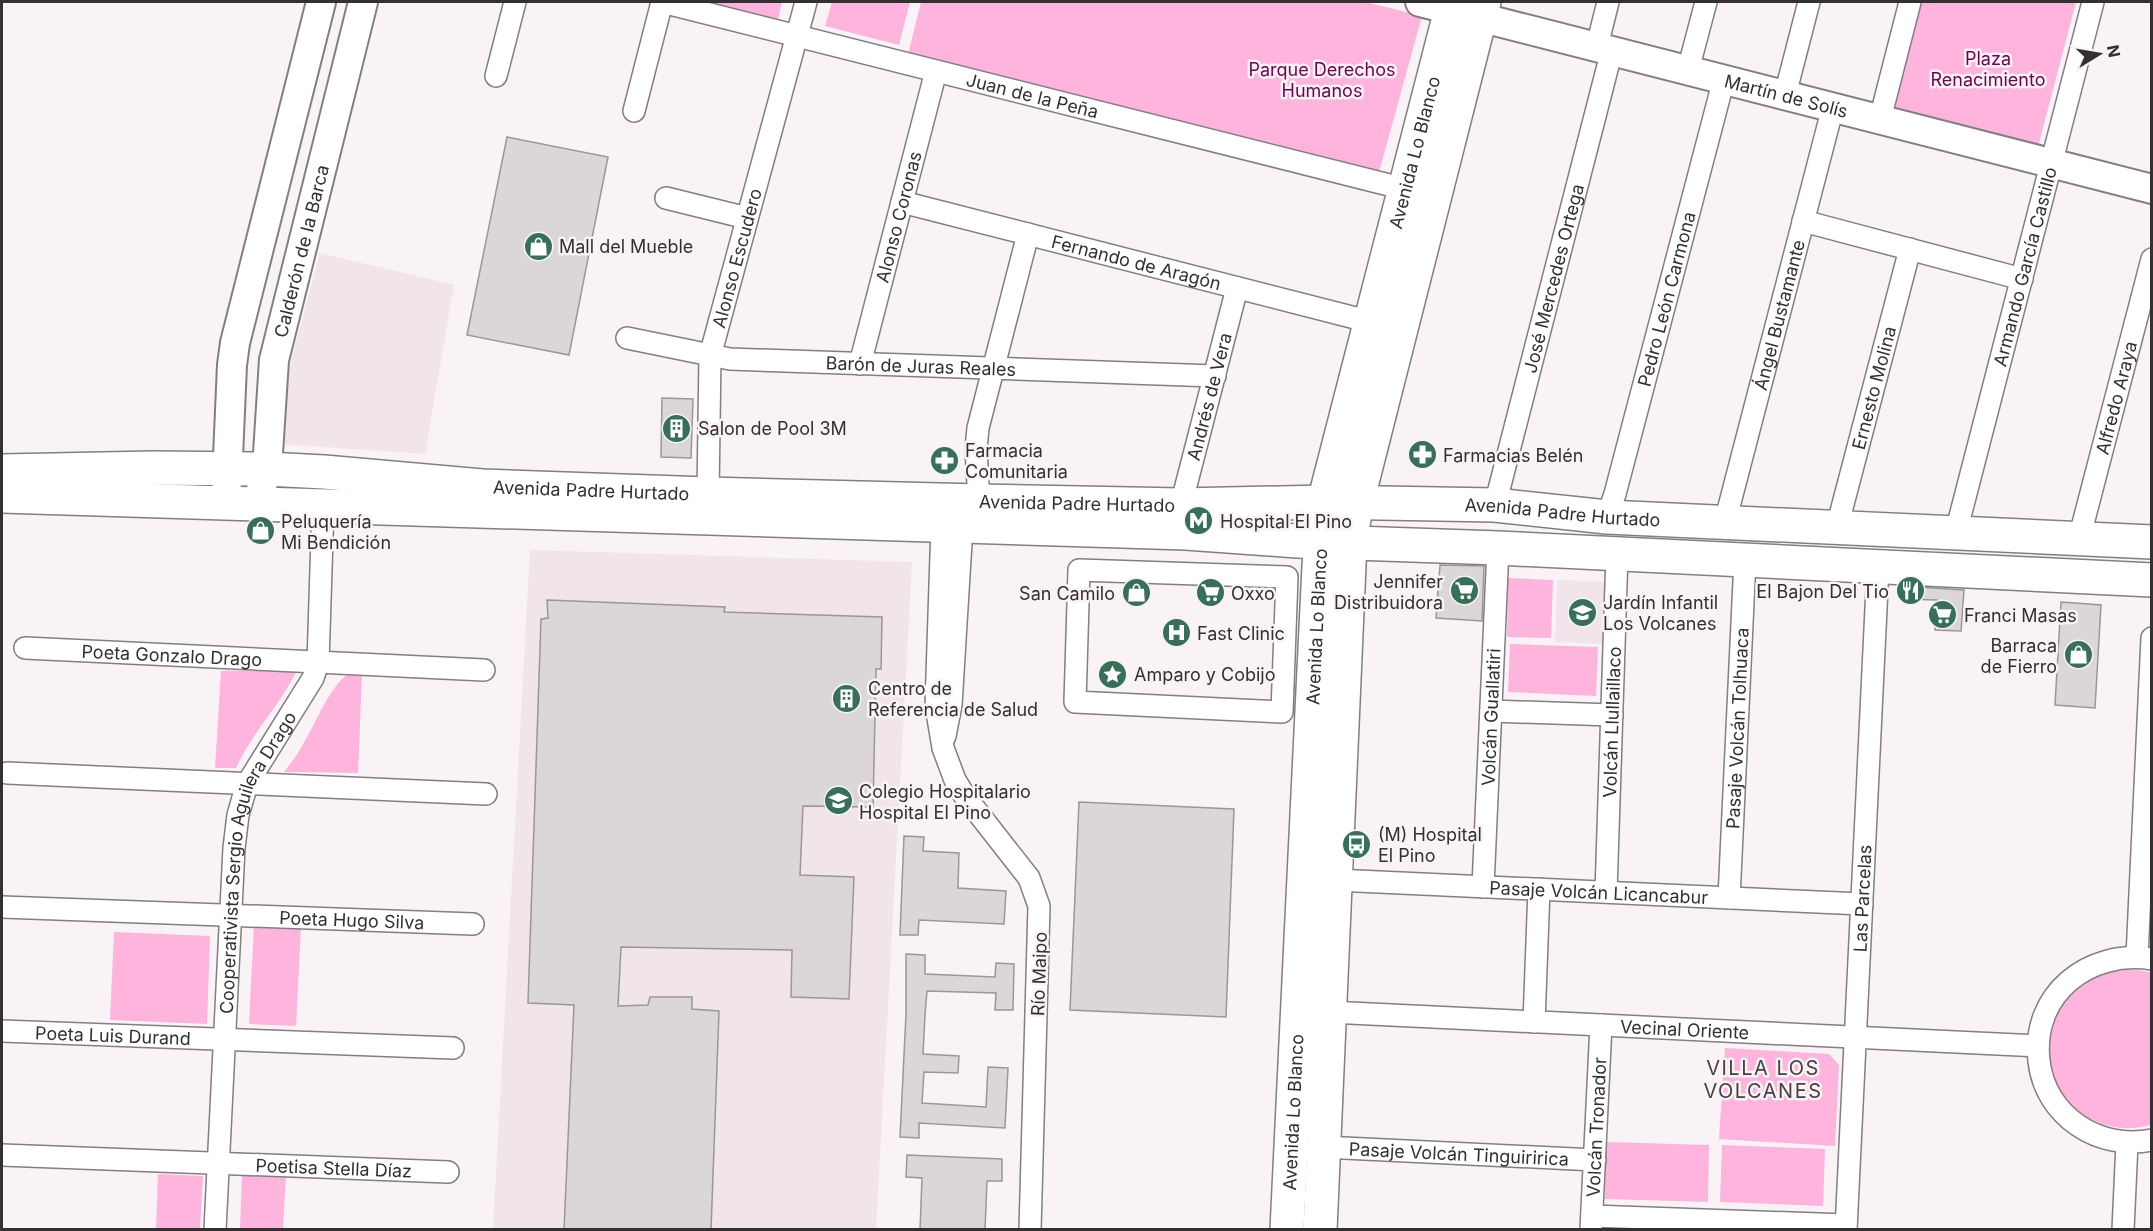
<svg xmlns="http://www.w3.org/2000/svg" width="2153" height="1231" viewBox="0 0 2153 1231" font-family="Inter,sans-serif">
  <rect width="100%" height="100%" fill="#f9f3f6"/>
  <g fill="#f1e4eb">
    <path d="M320,253L454,285L425,454L282,444L288,373Z"/>
    <path d="M530,550L912,562L876,1229L493,1230Z"/>
    <path d="M1557,580L1609,582L1607,644L1555,642Z"/>
  </g>
  <g fill="#feb4dd">
    <path d="M707,2H782L778,19Z"/>
    <path d="M832,2H910L899,45L825,26Z"/>
    <path d="M921,2H1366L1422,16L1378,176L907,58Z"/>
    <path d="M1921,2H2076L2037,151L1892,113Z"/>
    <path d="M1508,578L1553,580L1551,638L1507,637Z"/>
    <path d="M1510,644L1598,647L1596,696L1508,692Z"/>
    <path d="M297,670C280,706 253,731 236,768H215L221,671Z"/>
    <path d="M350,672L362,673L358,773L284,772C291,763 298,754 303,744C317,722 328,688 350,672Z"/>
    <path d="M254,924L301,927L296,1026L249,1024Z"/>
    <path d="M114,932L210,936L207,1024L110,1020Z"/>
    <path d="M2121,968L2151,972V1125C2078,1145 2018,1064 2064,1001C2072,991 2082,980 2095,975C2103,971 2113,970 2121,968Z"/>
    <path d="M1725,1048L1829,1054L1839,1065L1835,1146L1719,1139Z"/>
    <path d="M1606,1142L1709,1145L1708,1202L1605,1199Z"/>
    <path d="M1722,1145L1825,1149L1823,1206L1720,1202Z"/>
    <path d="M242,1173L286,1174L283,1229L240,1230Z"/>
    <path d="M158,1174L203,1176L200,1229H156Z"/>
  </g>
  <g fill="#dbd6d8" stroke="#9b9698" stroke-width="1.5">
    <path d="M507,137L608,157L569,355L467,335Z"/>
    <path d="M662,398L693,399L691,458L661,457Z"/>
    <path d="M1440,565L1484,566L1482,621L1436,618Z"/>
    <path d="M1901,586L1964,590L1961,631L1935,630L1937,600L1900,599Z"/>
    <path d="M547,600L725,607L724,612L882,617L881,669H876L873,807L803,806L800,875L854,877L849,999L791,997L792,950L621,947L618,1006L648,1005L650,997H692V1009L719,1011L711,1230H564L574,1005L528,1003L541,619L548,618Z"/>
    <path d="M2061,602L2101,605L2095,708L2055,705Z"/>
    <path d="M1079,802L1234,809L1226,1017L1070,1010Z"/>
    <path d="M904,836L924,837L923,851L959,853L958,888L1006,891L1004,924L919,920L918,935H900Z"/>
    <path d="M906,954L925,955V974L995,977L996,963L1014,964L1013,1010H995L996,993L927,991L925,1015L923,1054L959,1056L958,1073L924,1072L922,1103L986,1107L988,1067L1008,1068L1005,1128L919,1123V1138L900,1137L906,1014Z"/>
    <path d="M907,1155L1002,1159V1181H987L985,1230H920L922,1178L906,1177Z"/>
  </g>
  <g fill="none" stroke-linecap="round" stroke-linejoin="round">
    <defs>
      <g id="street">
        <path id="s1" d="M662,2L1405,189"/>
        <path d="M1597,46L1608,2"/>
        <path d="M1688,70L1706,2"/>
        <path d="M496,76L515,2"/>
        <path d="M1785,95L1809,2"/>
        <path d="M634,111L662,2"/>
        <path d="M1880,119L1910,2"/>
        <path d="M666,198L747,218"/>
        <path id="s2" d="M902,202L1371,322"/>
        <path d="M1803,221L2022,279"/>
        <path id="s3" d="M627,338L730,359L1215,376"/>
        <path id="s4" d="M860,364L936,71"/>
        <path d="M979,501L976,449L978,428L1028,234"/>
        <path id="s5" d="M711,504L708,494L710,356L806,2"/>
        <path id="s6" d="M1181,505L1237,288"/>
        <path id="s7" d="M1495,505L1612,50"/>
        <path id="s8" d="M1607,517L1615,494L1724,79"/>
        <path id="s9" d="M1725,522L1833,107"/>
        <path d="M942,525L936,706L943,748L955,780L964,795L1029,878L1039,906L1030,1230"/>
        <path id="s10" d="M1837,527L1910,249"/>
        <path id="s11" d="M1956,532L2093,2"/>
        <path id="s12" d="M2079,539L2152,259"/>
        <path d="M1079,570L1287,577L1282,712L1075,702Z"/>
        <path id="s13" d="M25,648L484,670"/>
        <path d="M1491,711L1612,715"/>
        <path d="M945,736L951,705L962,526"/>
        <path d="M7,773L486,794"/>
        <path id="s14" d="M1335,880L1862,904"/>
        <path id="s15" d="M1483,887L1498,548"/>
        <path id="s16" d="M1606,892L1617,554"/>
        <path id="s17" d="M1729,898L1745,560"/>
        <path id="s18" d="M2,907L473,924"/>
        <path d="M2137,957L2152,638"/>
        <path d="M2152,959C2089,949 2031,994 2039,1061C2045,1116 2099,1151 2152,1140"/>
        <path id="s19" d="M1329,1012L2038,1046"/>
        <path d="M1534,1022L1539,889"/>
        <path id="s20" d="M2,1031L453,1048"/>
        <path id="s21" d="M1323,1147L1595,1160"/>
        <path id="s22" d="M2,1155L448,1172"/>
        <path d="M1592,1216L1846,1225"/>
        <path id="s23" d="M1591,1229L1601,1025"/>
        <path id="s24" d="M215,1230L234,848L238,815L247,784L313,678L318,663L323,506"/>
        <path id="s25" d="M1846,1230L1878,567"/>
        <path d="M2123,1230L2127,1143"/>
      </g>
      <g id="secondary">
        <path id="s26" d="M1420,2L2152,189"/>
        <path d="M226,503L232,365L235,343L321,2"/>
        <path id="s27" d="M257,504L267,469L274,360L363,2"/>
      </g>
      <g id="primary">
        <path id="s28" d="M2,471L152,468L267,469L324,472L482,486L708,494L979,501L1181,505L1324,502L1495,505L1607,517L2152,542"/>
        <path d="M2,496L1186,533L1297,541L1498,548L2152,580"/>
        <path id="s29" d="M1287,1230L1319,566L1324,502L1453,2"/>
        <path d="M1320,1230L1350,542L1357,502L1484,2"/>
      </g>
    </defs>
    <use href="#street" stroke="#837e81" stroke-width="24"/>
    <use href="#secondary" stroke="#837e81" stroke-width="32"/>
    <use href="#primary" stroke="#837e81" stroke-width="36"/>
    <use href="#street" stroke="#fff" stroke-width="21"/>
    <use href="#secondary" stroke="#fff" stroke-width="28"/>
    <use href="#primary" stroke="#fff" stroke-width="33"/>
  </g>
  <defs>
    <symbol id="shop-disc" viewBox="-11 -11 22 22"><circle r="9.5" fill="#367059" stroke="#f9f3f6"/><path d="M-5-2.5h2.3a2.7 3.5 0 0 1 5.4 0H5L5.5 6h-11ZM-1.5-2.5h3a1.5 2.3 0 0 0-3 0Z" fill="#fff"/></symbol>
    <symbol id="building-disc" viewBox="-11 -11 22 22"><circle r="9.5" fill="#367059" stroke="#f9f3f6"/><path d="M-4-6H4V6H1V3H-1V6H-4ZM-2.5-4.3h1.7v1.8h-1.7ZM.8-4.3h1.7v1.8H.8ZM-2.5-1h1.7V.8h-1.7ZM.8-1h1.7V.8H.8Z" fill="#fff"/></symbol>
    <symbol id="pharmacy-disc" viewBox="-11 -11 22 22"><circle r="9.5" fill="#367059" stroke="#f9f3f6"/><path d="M-2-6h4v4h4v4h-4v4h-4v-4h-4v-4h4Z" fill="#fff"/></symbol>
    <symbol id="metro-disc" viewBox="-11 -11 22 22"><circle r="9.5" fill="#367059" stroke="#f9f3f6"/><path d="M-5.5 5V-5H-3L0 0L3-5H5.5V5H3V-.5L0 4L-3-.5V5Z" fill="#fff"/></symbol>
    <symbol id="supermarket-disc" viewBox="-11 -11 22 22"><circle r="9.5" fill="#367059" stroke="#f9f3f6"/><path d="M-6-5.5h2.5l.6 2H6L4.5 2H-2.5L-4.4-4H-6ZM-1.5 3.2a1.3 1.3 0 1 0 .1 0ZM3 3.2a1.3 1.3 0 1 0 .1 0Z" fill="#fff"/></symbol>
    <symbol id="restaurant-disc" viewBox="-11 -11 22 22"><circle r="9.5" fill="#367059" stroke="#f9f3f6"/><path d="M-5-6h1v4h1v-4h1v4h1v-4h1v5L-1.5 .5V6h-2V.5L-5-1ZM5-6V6H3V1.5H1.5Q1.5-4 5-6Z" fill="#fff"/></symbol>
    <symbol id="school-disc" viewBox="-11 -11 22 22"><circle r="9.5" fill="#367059" stroke="#f9f3f6"/><path d="M0-5L7-2L0 1L-7-2ZM-4 1L0 2.5L4 1V4Q0 6-4 4Z" fill="#fff"/></symbol>
    <symbol id="hospital-disc" viewBox="-11 -11 22 22"><circle r="9.5" fill="#367059" stroke="#f9f3f6"/><path d="M-5-5h3v3.5h4V-5h3V5h-3V1.5h-4V5h-3Z" fill="#fff"/></symbol>
    <symbol id="sight-disc" viewBox="-11 -11 22 22"><circle r="9.5" fill="#367059" stroke="#f9f3f6"/><path d="M0-6L1.8-2.2L6-1.7L2.9 1.2L3.7 5.4L0 3.3L-3.7 5.4L-2.9 1.2L-6-1.7L-1.8-2.2Z" fill="#fff"/></symbol>
    <symbol id="bus-disc" viewBox="-11 -11 22 22"><circle r="9.5" fill="#367059" stroke="#f9f3f6"/><path d="M-5-6H5V4H4V6H2V4H-2V6H-4V4H-5ZM-3.5-4V0h7V-4ZM-3.5 1.2v1.5H-2V1.2ZM2 1.2v1.5H3.5V1.2Z" fill="#fff"/></symbol>
  </defs>
  <g fill-rule="evenodd">
    <use href="#shop-disc" x="522" y="230" width="33" height="33"/>
    <use href="#building-disc" x="660" y="412" width="33" height="33"/>
    <use href="#pharmacy-disc" x="1406" y="438" width="33" height="33"/>
    <use href="#pharmacy-disc" x="928" y="444" width="33" height="33"/>
    <use href="#metro-disc" x="1182" y="504" width="33" height="33"/>
    <use href="#shop-disc" x="244" y="514" width="33" height="33"/>
    <use href="#supermarket-disc" x="1448" y="574" width="33" height="33"/>
    <use href="#restaurant-disc" x="1894" y="574" width="33" height="33"/>
    <use href="#shop-disc" x="1120" y="576" width="33" height="33"/>
    <use href="#supermarket-disc" x="1194" y="576" width="33" height="33"/>
    <use href="#school-disc" x="1566" y="596" width="33" height="33"/>
    <use href="#supermarket-disc" x="1926" y="598" width="33" height="33"/>
    <use href="#hospital-disc" x="1160" y="616" width="33" height="33"/>
    <use href="#shop-disc" x="2062" y="638" width="33" height="33"/>
    <use href="#sight-disc" x="1096" y="658" width="33" height="33"/>
    <use href="#building-disc" x="830" y="682" width="33" height="33"/>
    <use href="#school-disc" x="822" y="784" width="33" height="33"/>
    <use href="#bus-disc" x="1340" y="828" width="33" height="33"/>
  </g>
  <g text-anchor="middle" dominant-baseline="central" stroke-width="5" stroke-linejoin="round" paint-order="stroke">
    <g font-size="18" fill="#720050" stroke="#f9f3f6">
      <text x="1988" y="58">Plaza<tspan x="1988" dy="21">Renacimiento</tspan></text>
      <text x="1322" y="69">Parque Derechos<tspan x="1322" dy="21">Humanos</tspan></text>
    </g>
    <g font-size="18" fill="#323031" stroke="#f9f3f6">
      <text stroke="none"><textPath href="#s1" startOffset="382">Juan de la Peña</textPath></text>
      <text stroke="none"><textPath href="#s26" startOffset="378">Martín de Solís</textPath></text>
      <text stroke="none"><textPath href="#s29" startOffset="1090">Avenida Lo Blanco</textPath></text>
      <text stroke="none"><textPath href="#s4" startOffset="152">Alonso Coronas</textPath></text>
      <text stroke="none"><textPath href="#s27" startOffset="258">Calderón de la Barca</textPath></text>
      <text stroke="none"><textPath href="#s5" startOffset="250">Alonso Escudero</textPath></text>
      <text stroke="none"><textPath href="#s2" startOffset="242">Fernando de Aragón</textPath></text>
      <text stroke="none"><textPath href="#s11" startOffset="274">Armando García Castillo</textPath></text>
      <text stroke="none"><textPath href="#s7" startOffset="234">José Mercedes Ortega</textPath></text>
      <text stroke="none"><textPath href="#s8" startOffset="226">Pedro León Carmona</textPath></text>
      <text stroke="none"><textPath href="#s9" startOffset="214">Ángel Bustamante</textPath></text>
      <text stroke="none"><textPath href="#s3" startOffset="296">Barón de Juras Reales</textPath></text>
      <text stroke="none"><textPath href="#s10" startOffset="144">Ernesto Molina</textPath></text>
      <text stroke="none"><textPath href="#s6" startOffset="112">Andrés de Vera</textPath></text>
      <text stroke="none"><textPath href="#s12" startOffset="146">Alfredo Araya</textPath></text>
      <text stroke="none"><textPath href="#s28" startOffset="590">Avenida Padre Hurtado</textPath></text>
      <text stroke="none"><textPath href="#s28" startOffset="1076">Avenida Padre Hurtado</textPath></text>
      <text stroke="none"><textPath href="#s28" startOffset="1562">Avenida Padre Hurtado</textPath></text>
      <text stroke="none"><textPath href="#s29" startOffset="604">Avenida Lo Blanco</textPath></text>
      <text stroke="none"><textPath href="#s13" startOffset="147">Poeta Gonzalo Drago</textPath></text>
      <text stroke="none"><textPath href="#s15" startOffset="170">Volcán Guallatiri</textPath></text>
      <text stroke="none"><textPath href="#s16" startOffset="170">Volcán Llullaillaco</textPath></text>
      <text stroke="none"><textPath href="#s17" startOffset="170">Pasaje Volcán Tolhuaca</textPath></text>
      <text stroke="none"><textPath href="#s24" startOffset="374">Cooperativista Sergio Aguilera Drago</textPath></text>
      <text stroke="none"><textPath href="#s14" startOffset="264">Pasaje Volcán Licancabur</textPath></text>
      <text stroke="none"><textPath href="#s25" startOffset="332">Las Parcelas</textPath></text>
      <text stroke="none"><textPath href="#s18" startOffset="350">Poeta Hugo Silva</textPath></text>
      <text transform="translate(1039 974) rotate(-88)">Río Maipo</text>
      <text stroke="none"><textPath href="#s19" startOffset="356">Vecinal Oriente</textPath></text>
      <text stroke="none"><textPath href="#s20" startOffset="111">Poeta Luis Durand</textPath></text>
      <text stroke="none"><textPath href="#s29" startOffset="118">Avenida Lo Blanco</textPath></text>
      <text stroke="none"><textPath href="#s23" startOffset="102">Volcán Tronador</textPath></text>
      <text stroke="none"><textPath href="#s21" startOffset="136">Pasaje Volcán Tinguiririca</textPath></text>
      <text stroke="none"><textPath href="#s22" startOffset="332">Poetisa Stella Díaz</textPath></text>
    </g>
    <g font-size="18" fill="#323031" stroke="#f9f3f6" text-anchor="start">
      <text x="559" y="246">Mall del Mueble</text>
      <text x="698" y="428">Salon de Pool 3M</text>
      <text x="965" y="450">Farmacia<tspan x="965" dy="21">Comunitaria</tspan></text>
      <text x="1443" y="455">Farmacias Belén</text>
      <text x="281" y="521">Peluquería<tspan x="281" dy="21">Mi Bendición</tspan></text>
      <text x="1220" y="521">Hospital El Pino</text>
      <text x="1443" y="581" text-anchor="end">Jennifer<tspan x="1443" dy="21">Distribuidora</tspan></text>
      <text x="1889" y="591" text-anchor="end">El Bajon Del Tio</text>
      <text x="1115" y="593" text-anchor="end">San Camilo</text>
      <text x="1231" y="593">Oxxo</text>
      <text x="1603" y="602">Jardín Infantil<tspan x="1603" dy="21">Los Volcanes</tspan></text>
      <text x="1964" y="615">Franci Masas</text>
      <text x="1197" y="633">Fast Clinic</text>
      <text x="2057" y="645" text-anchor="end">Barraca<tspan x="2057" dy="21">de Fierro</tspan></text>
      <text x="1134" y="674">Amparo y Cobijo</text>
      <text x="868" y="688">Centro de<tspan x="868" dy="21">Referencia de Salud</tspan></text>
      <text x="859" y="791">Colegio Hospitalario<tspan x="859" dy="21">Hospital El Pino</tspan></text>
      <text x="1378" y="834">(M) Hospital<tspan x="1378" dy="21">El Pino</tspan></text>
    </g>
    <g font-size="20" letter-spacing="1.5" fill="#464144" stroke="#f9f3f6">
      <text x="1763" y="1068">VILLA LOS<tspan x="1763" dy="23">VOLCANES</tspan></text>
    </g>
  </g>
  <rect width="2153" height="1231" fill="none" stroke="#323031" stroke-width="6"/>
  <g transform="translate(2099 54) rotate(79)" stroke="#f9f3f6" stroke-width="4.5" paint-order="stroke">
  <path d="M0-4.5L10 22L0 15L-10 22Z" fill="#323031"/>
  <text y="-9" font-size="16" font-weight="bold" text-anchor="middle" fill="#323031">N</text>
  </g>
</svg>
